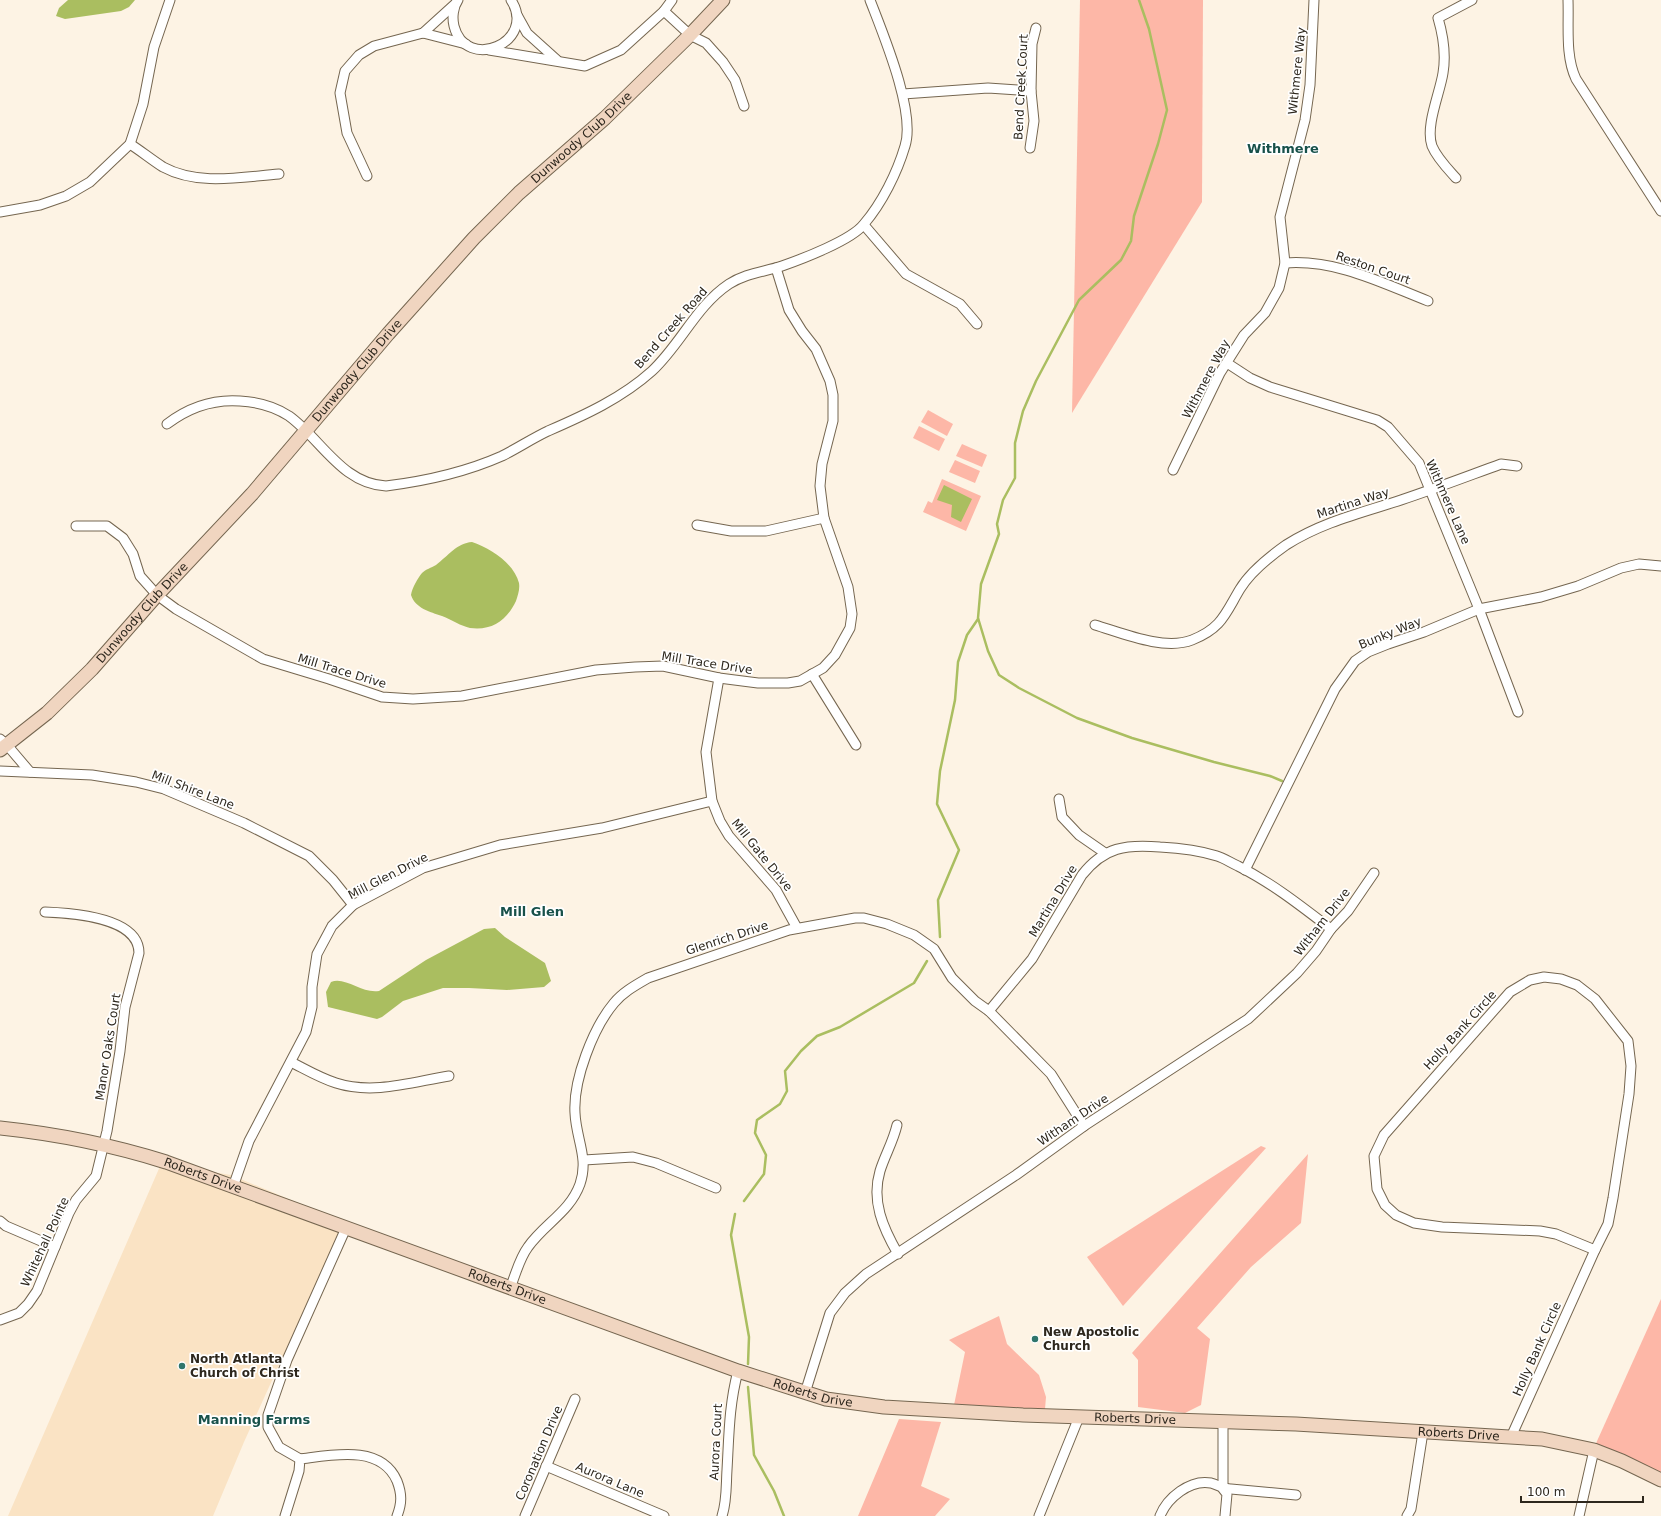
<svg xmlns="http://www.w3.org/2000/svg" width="1661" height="1516" viewBox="0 0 1661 1516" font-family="'DejaVu Sans',sans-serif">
  <rect width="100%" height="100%" fill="#fdf3e4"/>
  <path fill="#fae3c4" d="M161,1164L231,1175L344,1222L244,1442L213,1516H8Z"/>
  <g fill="#fdb7a7">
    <path d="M1080,0H1203L1202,202L1072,413Z"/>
    <path d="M928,410L953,424L947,436L921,422Z"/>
    <path d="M919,426L945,439L939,451L913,438Z"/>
    <path d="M962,444L987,455L982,467L956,456Z"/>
    <path d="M955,460L980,471L975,483L949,472Z"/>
    <path d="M942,479L981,496L966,531L923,512L928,501L932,503Z"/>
    <path d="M1261,1146L1266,1148L1123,1306L1087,1257Z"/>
    <path d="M1308,1154L1301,1223L1251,1267L1197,1328L1210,1339L1201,1405L1185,1413L1138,1407V1360L1132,1353Z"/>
    <path d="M1661,1299V1478L1593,1450Z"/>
    <path d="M999,1316L1007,1344L1039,1375L1046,1397L1045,1409L954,1405L965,1352L949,1340Z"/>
    <path d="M899,1419L941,1422L921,1486L950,1499L935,1516H858Z"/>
  </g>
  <g fill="#aabe60">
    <path d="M68,0H135L129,7L121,11L65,19L56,16L59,8Z"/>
    <path d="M944,485L972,499L961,522L951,517L952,505L937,500Z"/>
    <path d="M472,542C490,548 514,563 519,583C520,589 518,595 516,601C507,620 492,631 470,628C461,626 452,620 442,616C430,612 415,608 411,595C412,588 418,578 422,573C426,569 431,568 436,565C448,556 457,543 472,542Z"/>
    <path d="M495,928L505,937L545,963L551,981L544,987L507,990L469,988H443L403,1001L382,1017L377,1019L328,1007L326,992L331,982C345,976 362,994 379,991L426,960L484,929Z"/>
  </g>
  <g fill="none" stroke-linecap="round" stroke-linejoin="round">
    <g stroke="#aabe60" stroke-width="2.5">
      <path d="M1139,0L1149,29L1167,110L1158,144L1134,216L1131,241L1121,260L1079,300L1036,381L1023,411L1015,443V478L1003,500L997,524L999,534L981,584L978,618L988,651L999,675L1019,688L1077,718L1132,738L1214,762L1270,776L1282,781"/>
      <path d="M940,937L938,900L959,850L937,804L940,771L955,700L958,662L967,635L978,619"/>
      <path d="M744,1201L764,1174L766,1155L755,1133L757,1120L780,1104L787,1091L785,1071L801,1051L817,1036L840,1027L914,983L927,961"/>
      <path d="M735,1214L731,1235L749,1337L748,1364"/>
      <path d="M748,1387L754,1455L774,1491L784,1516"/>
    </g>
    <defs>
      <g id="street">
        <path d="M458,0C453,7 452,18 454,26C466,73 538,42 511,0"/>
        <path d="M1568,0C1569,25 1565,56 1576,79L1661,211"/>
        <path d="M664,11L672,0"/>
        <path d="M517,15L527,33L557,60"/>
        <path d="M423,33L455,4"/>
        <path d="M489,50L585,66L621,50L664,11L690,35L706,43L723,62L735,80L744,106"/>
        <path d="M903,94L988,88L1031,91"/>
        <path d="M130,144C141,151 152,160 163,167C198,186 241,177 279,174"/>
        <path d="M1030,148L1034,121L1031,91L1032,44L1036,28"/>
        <path d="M367,176L347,133L340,93L345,71L359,55L374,46L423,33L466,44"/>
        <path d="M1456,178C1447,168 1437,158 1432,146C1425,126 1440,93 1443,73C1446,55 1443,35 1438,18L1472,0"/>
        <path d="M0,212L40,205L66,196L90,182L130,144L143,104L154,47L170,0"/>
        <path d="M864,225L906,274L960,304L977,324"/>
        <path d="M1285,263C1336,259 1382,283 1428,301"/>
        <path d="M1227,363L1250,378L1270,387L1377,420L1388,427L1419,463L1479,609L1518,712"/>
        <path d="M167,424C188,408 213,399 240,401C258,402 274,406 289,416C321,439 342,484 386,486C426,481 466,472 502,456C518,448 533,438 548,431C585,415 622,398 652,371C681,344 696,306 729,284C746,273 764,272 782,266C802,259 852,240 864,224C882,203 897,173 905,146C916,112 883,34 870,0"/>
        <path d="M1173,470L1220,373L1244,335L1265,313L1279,288L1285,263L1280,217L1305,120L1310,85L1314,0"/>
        <path d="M697,525L731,531H766L824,518"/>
        <path d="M76,526H107L123,538L133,554L140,576L157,595L176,609L263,659L329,679L382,697L413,699L462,696L596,670L635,667L663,666L719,678L758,683H788L800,681L823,668L835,655L850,628L852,614L848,587L824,518L820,486L822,464L833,421V395L830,381L816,349L802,331L789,310L776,268"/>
        <path d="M1095,625C1122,633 1164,651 1192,640C1222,628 1225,614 1240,589C1251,571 1269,557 1286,545C1322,522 1361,513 1401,500C1434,489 1468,476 1501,464L1517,466"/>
        <path d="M812,674L856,745"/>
        <path d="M719,678L706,752L712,801L720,821L729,836L776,890L797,928"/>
        <path d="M0,739L7,745L30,772"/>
        <path d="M0,771L92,775L136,782L164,789L244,823L309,856L333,880L353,905"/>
        <path d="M1059,799L1062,817L1079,835L1105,853"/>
        <path d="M1245,870L1335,689L1355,661L1368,652L1388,644L1424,632L1479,609L1541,597L1578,586L1621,568L1639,564L1661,566"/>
        <path d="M1544,977L1561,979L1577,985L1595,999L1628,1041L1631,1066L1629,1094L1613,1198L1608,1224L1595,1250L1556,1234L1540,1231L1442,1227L1414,1223L1396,1215L1385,1205L1377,1189L1374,1156L1384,1135L1510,992L1530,980Z"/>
        <path d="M989,1011L1032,959L1082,875C1104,847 1126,844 1160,847C1179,848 1198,850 1217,856C1224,858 1231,863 1238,866C1272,883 1301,906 1331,929"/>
        <path d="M291,1062C305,1069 320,1078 336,1083C373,1095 412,1082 449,1076"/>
        <path d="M897,1125C893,1142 885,1155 880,1171C871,1201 883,1228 898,1254"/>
        <path d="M584,1160L633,1157L656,1163L716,1188"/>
        <path d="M233,1187L249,1141L306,1032L312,1007V987L317,954L332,926L353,905L423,868L500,845L602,828L712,801"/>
        <path d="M0,1221L6,1226L55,1247"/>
        <path d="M510,1288C516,1274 519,1259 528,1247C544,1224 570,1212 580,1184C589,1158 576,1139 575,1113C573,1080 593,1028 614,1003C623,992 636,985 648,978L789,930L855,918H864L887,924L914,935L934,949L952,978L975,1001L989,1011L1051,1074L1084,1126"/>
        <path d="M0,1320L19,1313L28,1304L37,1291L69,1213L76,1200L96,1176L107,1131L120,1051L125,1007L139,953C139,917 71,913 45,912"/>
        <path d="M805,1393L830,1313L845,1293L866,1274L1016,1175L1084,1126L1248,1019L1297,973L1316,951L1331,929L1348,911L1374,873"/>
        <path d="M1223,1421V1489L1227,1494L1225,1516"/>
        <path d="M1511,1437L1595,1250"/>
        <path d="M300,1459L279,1447L268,1427V1415L287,1360L346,1228"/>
        <path d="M546,1466L664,1516"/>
        <path d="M285,1516L299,1471L300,1459C332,1455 381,1444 397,1481C402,1494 402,1503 397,1516"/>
        <path d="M525,1516L575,1399"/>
        <path d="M722,1516C727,1501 726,1485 727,1470C729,1435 729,1405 738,1371"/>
        <path d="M1039,1516L1079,1417"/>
        <path d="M1160,1516C1167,1498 1190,1479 1211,1483C1218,1485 1224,1489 1231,1489C1253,1491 1274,1493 1296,1495"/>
        <path d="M1407,1516L1411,1509L1423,1432"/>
        <path d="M1579,1516L1594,1450"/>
      </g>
      <g id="secondary">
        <path id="s1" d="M0,750L47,713L92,669L157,595L252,494L388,334L474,238L519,193L605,118L690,35L723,0"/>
        <path id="s2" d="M0,1128C57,1134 112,1145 166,1162L738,1371L826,1399L884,1407L1023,1415L1296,1424L1542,1439L1594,1450L1622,1461L1661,1480"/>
      </g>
    </defs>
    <use href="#street" stroke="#756650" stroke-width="11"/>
    <use href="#secondary" stroke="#756650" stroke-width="15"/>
    <use href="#street" stroke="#fff" stroke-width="9"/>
    <use href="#secondary" stroke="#f0d5c0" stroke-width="13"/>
  </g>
  <g fill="#2f756c" stroke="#fff" stroke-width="1.5">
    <circle cx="1035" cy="1339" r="4"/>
    <circle cx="182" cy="1366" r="4"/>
  </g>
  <g text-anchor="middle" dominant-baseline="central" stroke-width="3.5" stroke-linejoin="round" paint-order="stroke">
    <g font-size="12" fill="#2d271d" stroke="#fff">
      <text transform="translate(1297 71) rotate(-84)">Withmere Way</text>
      <text transform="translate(1021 87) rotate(-87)">Bend Creek Court</text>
      <text stroke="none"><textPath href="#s1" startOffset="846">Dunwoody Club Drive</textPath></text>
      <text transform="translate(1373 268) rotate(19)">Reston Court</text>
      <text transform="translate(671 328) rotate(-49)">Bend Creek Road</text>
      <text stroke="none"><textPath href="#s1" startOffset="522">Dunwoody Club Drive</textPath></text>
      <text transform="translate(1206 379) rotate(-62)">Withmere Way</text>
      <text transform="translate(1448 502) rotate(66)">Withmere Lane</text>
      <text transform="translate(1353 503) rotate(-18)">Martina Way</text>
      <text stroke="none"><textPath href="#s1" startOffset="198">Dunwoody Club Drive</textPath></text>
      <text transform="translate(1390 633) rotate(-22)">Bunky Way</text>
      <text transform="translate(707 663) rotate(9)">Mill Trace Drive</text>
      <text transform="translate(342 671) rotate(17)">Mill Trace Drive</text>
      <text transform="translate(193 790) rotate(21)">Mill Shire Lane</text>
      <text transform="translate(762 855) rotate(51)">Mill Gate Drive</text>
      <text transform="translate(388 876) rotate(-27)">Mill Glen Drive</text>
      <text transform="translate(1053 901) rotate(-59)">Martina Drive</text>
      <text transform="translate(1322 922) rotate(-52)">Witham Drive</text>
      <text transform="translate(727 938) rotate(-18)">Glenrich Drive</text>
      <text transform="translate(1460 1030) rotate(-48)">Holly Bank Circle</text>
      <text transform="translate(108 1047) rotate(-81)">Manor Oaks Court</text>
      <text transform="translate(1073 1120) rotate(-34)">Witham Drive</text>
      <text stroke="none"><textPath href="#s2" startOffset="209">Roberts Drive</textPath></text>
      <text transform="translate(45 1242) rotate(-65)">Whitehall Pointe</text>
      <text stroke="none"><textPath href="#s2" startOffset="533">Roberts Drive</textPath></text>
      <text transform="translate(1537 1349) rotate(-66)">Holly Bank Circle</text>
      <text stroke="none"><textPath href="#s2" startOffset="857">Roberts Drive</textPath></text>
      <text stroke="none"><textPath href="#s2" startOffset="1181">Roberts Drive</textPath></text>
      <text stroke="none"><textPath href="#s2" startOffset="1505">Roberts Drive</textPath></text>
      <text transform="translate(716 1442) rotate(-87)">Aurora Court</text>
      <text transform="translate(539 1453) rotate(-67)">Coronation Drive</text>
      <text transform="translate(610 1480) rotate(23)">Aurora Lane</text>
    </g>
    <g font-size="12" font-weight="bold" fill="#2d271d" stroke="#fff" text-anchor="start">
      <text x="1043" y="1332">New Apostolic<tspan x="1043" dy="14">Church</tspan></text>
      <text x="190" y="1359">North Atlanta<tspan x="190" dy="14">Church of Christ</tspan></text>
    </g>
    <g font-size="13" font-weight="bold" fill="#18514a" stroke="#fff">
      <text x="1283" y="148">Withmere</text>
      <text x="532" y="911">Mill Glen</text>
      <text x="254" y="1419">Manning Farms</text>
    </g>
  </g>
  <path d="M1521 1496v6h122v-6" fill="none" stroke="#2d271d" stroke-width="2"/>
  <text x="1527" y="1496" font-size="12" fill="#2d271d" stroke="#ffffff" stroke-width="3" paint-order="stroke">100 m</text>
</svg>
